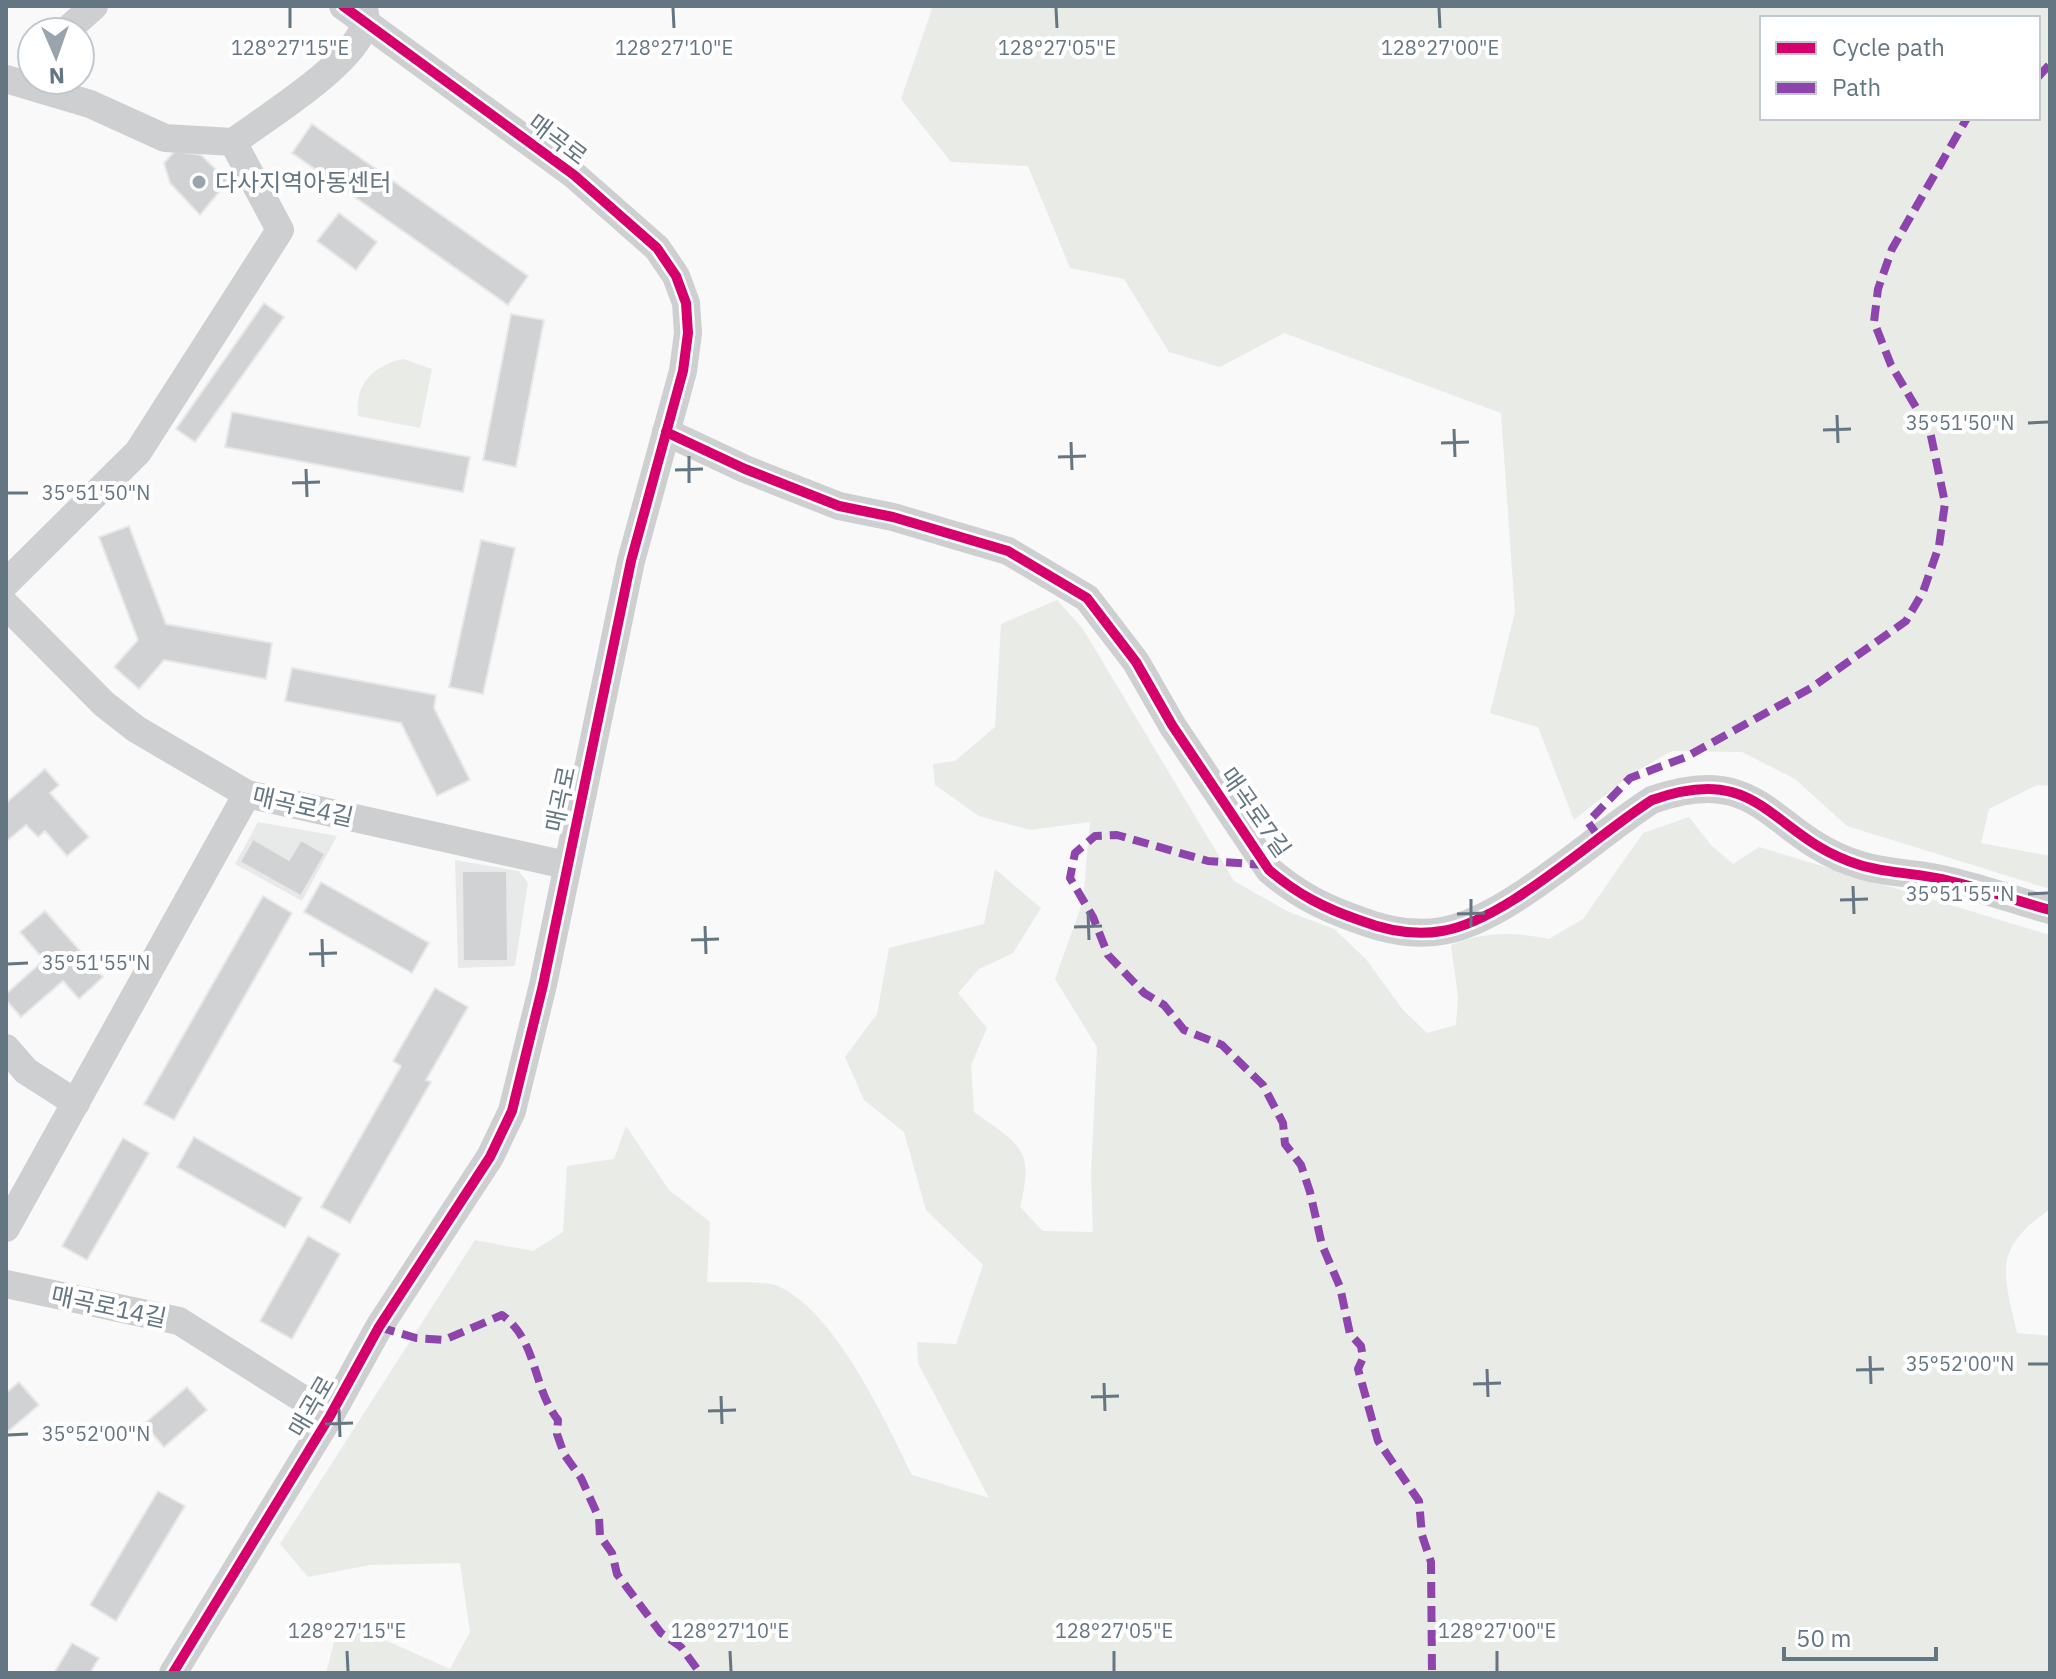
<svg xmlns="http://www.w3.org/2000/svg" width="2056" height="1679" viewBox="0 0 2056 1679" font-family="'IBM Plex Sans','Noto Sans KR',sans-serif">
  <rect width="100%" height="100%" fill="#f9f9f9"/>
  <g fill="#e8e9e9">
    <path d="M258,822L337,836L302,901L235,864Z"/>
    <path d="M455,860L519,871L528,883L515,966L458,968Z"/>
  </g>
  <g fill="#e8ebe6" fill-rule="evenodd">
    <path d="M933,6H2050V786L2037,785L1989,809L1981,843L2050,856V889L1847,826L1795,779L1742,752L1672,751L1633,773L1574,820L1538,727L1490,713L1515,612L1501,413L1284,333L1220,367L1169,352L1124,279L1070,268L1028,166L951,162L901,99ZM1762,18H2038V118H1762Z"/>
    <path d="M404,359L432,369L420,428L358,416C354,385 374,364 404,359Z"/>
    <path d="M1057,600L1083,629L1234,881L1289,912L1334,929L1366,959L1403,1010L1427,1033L1456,1025L1458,997L1451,945C1487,931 1513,932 1549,939L1583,919L1643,833L1689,817L1711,845L1733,864L1759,847L2050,935V1209C1992,1250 2003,1271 2017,1333L2050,1336V1673H326L340,1620L450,1669L470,1632L460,1563L370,1565L308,1577L280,1544L475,1240L533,1251L563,1232L567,1166L614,1159L626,1126L669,1190L710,1222L707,1282C725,1283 767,1280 780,1287C837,1315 885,1420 912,1475L989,1498L918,1363L917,1342L956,1344L983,1265L926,1210L904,1132L864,1100L845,1057L877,1014L889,948L984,924L995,869L1041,908L1013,953L979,969L958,993L987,1028L971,1065L974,1112C1019,1145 1035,1147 1020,1207L1043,1231L1093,1232L1091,1176L1097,1047L1055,979L1083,901L1090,822L1030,830L979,816L935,785L933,764L955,761L995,727L1001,624Z"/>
  </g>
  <g fill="#d0d2d3" stroke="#e8e8e8" stroke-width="2">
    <path d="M312,124L528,276L508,305L292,153Z"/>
    <path d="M175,151L201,155L228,181L200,215L170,183L164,163Z"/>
    <path d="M339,213L377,242L356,270L317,241Z"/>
    <path d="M264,303L284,317L195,442L176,429Z"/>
    <path d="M511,314L544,320L516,467L483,460Z"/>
    <path d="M232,412L470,457L463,492L225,447Z"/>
    <path d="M129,526L166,624L272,643L266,679L164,660L139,689L114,667L138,640L99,537Z"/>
    <path d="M481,540L515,548L483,694L449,687Z"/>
    <path d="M292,668L436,695L434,708L470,780L437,796L401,723L285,701Z"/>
    <path d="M45,769L59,785L50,793L89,837L67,856L45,831L38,837L26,825L8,840L6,838V803Z"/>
    <path d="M253,839L289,860L301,840L325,854L301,896L240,862Z"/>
    <path d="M462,871H507L508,961H463Z"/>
    <path d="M321,882L429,943L412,973L304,912Z"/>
    <path d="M263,896L292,913L174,1120L144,1104Z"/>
    <path d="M45,911L103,977L79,999L63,981L21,1017L6,1000V994L44,960L20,932Z"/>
    <path d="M435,988L468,1007L426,1080L431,1082L350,1223L321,1207L401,1066L393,1061Z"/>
    <path d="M194,1137L302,1198L285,1228L177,1167Z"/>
    <path d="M123,1138L149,1153L87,1260L62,1246Z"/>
    <path d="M308,1236L340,1254L292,1339L260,1321Z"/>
    <path d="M19,1382L39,1405L6,1433V1393Z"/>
    <path d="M187,1387L207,1410L164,1447L144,1424Z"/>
    <path d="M158,1491L185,1506L116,1621L90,1605Z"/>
    <path d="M72,1643L99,1658L90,1673H54Z"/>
  </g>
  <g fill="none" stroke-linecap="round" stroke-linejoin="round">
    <g stroke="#cecfd0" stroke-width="28">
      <path d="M65,32L94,6"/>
      <path d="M6,79L90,104L165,138L233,142"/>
      <path d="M666,432L745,469L839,506L893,517L1008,551L1087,598L1136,662L1172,725L1269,870C1297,894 1324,908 1359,920C1385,930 1414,936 1442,931C1506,921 1595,836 1652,800C1763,760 1770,838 1860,865C1889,874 1921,873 1950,881C1984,889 2017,901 2050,910"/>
      <path d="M6,583L138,452L280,230L233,142C267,117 354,64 365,24C367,19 364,12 364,6"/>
      <path d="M6,605L104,704L136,729L247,794L566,865"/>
      <path d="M6,1048L26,1071L76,1103"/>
      <path d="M6,1228L247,794"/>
      <path d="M6,1284L179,1321L330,1416"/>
      <path d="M173,1673L330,1416L379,1327L490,1157L512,1111L543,985L631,561L683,371L688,333L686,303L676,276L657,248L574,175L343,6"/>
    </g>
    <g stroke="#8e44ad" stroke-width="8" stroke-dasharray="16 8" stroke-linecap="butt">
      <path d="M2038,77L2050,64"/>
      <path d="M1598,836L1588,822L1630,778L1686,757L1811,688L1906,621L1923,592L1939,546L1945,503L1930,431L1891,365L1874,322L1878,289L1892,249L1967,118"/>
      <path d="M1266,865L1208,861L1117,835L1095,836L1075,853L1070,878L1093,917L1108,955L1144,993L1164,1005L1184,1030L1222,1045L1263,1085L1283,1123L1285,1144L1301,1165L1310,1192L1322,1245L1340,1287L1350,1334L1361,1346L1363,1358L1358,1369L1378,1441L1419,1501L1422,1535L1431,1562L1432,1673"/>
      <path d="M379,1327L416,1338L444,1340L502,1315C538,1341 532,1387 558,1420L557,1434L564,1454L581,1478L599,1518L600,1536L612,1553L617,1574L661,1633L681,1647L700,1673"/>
    </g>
    <defs>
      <g id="cycleway">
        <path d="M666,432L745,469L839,506L893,517L1008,551L1087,598L1136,662L1172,725L1269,870C1297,894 1324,908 1359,920C1385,930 1414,936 1442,931C1506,921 1595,836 1652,800C1763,760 1770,838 1860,865C1889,874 1921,873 1950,881C1984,889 2017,901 2050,910"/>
        <path d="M173,1673L330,1416L379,1327L490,1157L512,1111L543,985L631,561L683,371L688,333L686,303L676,276L657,248L574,175L343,6"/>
      </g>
    </defs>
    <use href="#cycleway" stroke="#fff" stroke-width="15"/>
    <use href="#cycleway" stroke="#d6006c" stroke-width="10"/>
  </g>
  <path fill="none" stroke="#657683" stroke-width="3" d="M290,8V28M673,8L674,28M1056,8L1057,28M1439,8L1440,28M1837,415L1838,443M2028,423L2048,422M1454,429L1455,457M1823,430L1851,429M1071,442L1072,470M1441,443L1469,442M689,456V483M1058,457L1086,456M306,469L307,497M675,470L703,469M292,483L320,482M8,493H28M1853,886L1854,914M2028,894L2048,893M1471,899V927M1840,900L1868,899M1088,912L1089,940M1457,914L1485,913M705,926L706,954M1074,927L1102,926M322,939L323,967M691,940L719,939M309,954L337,953M8,964L28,963M1870,1356L1871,1384M2028,1364H2048M1487,1369L1488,1397M1856,1370L1884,1369M1104,1383L1105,1411M1473,1384L1501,1383M721,1396L722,1424M1091,1397L1119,1396M339,1409L340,1437M708,1411L736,1410M325,1424L353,1423M8,1435L28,1434M347,1651L348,1671M730,1651L731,1671M1114,1651V1671M1497,1651V1671"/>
  <circle fill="#99a4ac" stroke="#fff" stroke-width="3" cx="199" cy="182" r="8"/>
  <g text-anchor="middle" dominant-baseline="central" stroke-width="8" stroke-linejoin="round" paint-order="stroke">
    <g font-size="24" fill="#657683" stroke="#fff">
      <text transform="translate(558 139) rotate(37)">매곡로</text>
      <text transform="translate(560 799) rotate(-78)">매곡로</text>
      <text transform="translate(303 806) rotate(13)">매곡로4길</text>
      <text transform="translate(1256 812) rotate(55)">매곡로7길</text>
      <text transform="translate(109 1306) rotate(12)">매곡로14길</text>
      <text transform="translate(311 1406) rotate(-60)">매곡로</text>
    </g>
    <g font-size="24" fill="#657683" stroke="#fff" text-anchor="start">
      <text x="215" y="182">다사지역아동센터</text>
    </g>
  </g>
  <g font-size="20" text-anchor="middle" fill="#657683" stroke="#fff" stroke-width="8" stroke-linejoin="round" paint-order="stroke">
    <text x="290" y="55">128°27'15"E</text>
    <text x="674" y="55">128°27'10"E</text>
    <text x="1057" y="55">128°27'05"E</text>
    <text x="1440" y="55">128°27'00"E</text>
    <text x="1960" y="430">35°51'50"N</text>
    <text x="96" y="500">35°51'50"N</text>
    <text x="1960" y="901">35°51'55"N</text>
    <text x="96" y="970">35°51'55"N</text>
    <text x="1960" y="1371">35°52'00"N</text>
    <text x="96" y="1441">35°52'00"N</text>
    <text x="347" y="1638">128°27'15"E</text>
    <text x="730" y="1638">128°27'10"E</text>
    <text x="1114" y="1638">128°27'05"E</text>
    <text x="1497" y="1638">128°27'00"E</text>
  </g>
  <rect width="2056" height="1679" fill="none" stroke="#657683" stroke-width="16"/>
  <rect x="1760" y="16" width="280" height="104" fill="#ffffff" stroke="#c1c8cd" stroke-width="2"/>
  <rect x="1776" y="42" width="40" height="12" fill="#d6006c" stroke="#c1c8cd" stroke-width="2"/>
  <text x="1832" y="56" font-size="24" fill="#657683">Cycle path</text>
  <rect x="1776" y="82" width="40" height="12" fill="#8e44ad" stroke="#c1c8cd" stroke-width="2"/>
  <text x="1832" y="96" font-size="24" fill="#657683">Path</text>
  <g transform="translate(56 56) rotate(178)"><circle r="38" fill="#ffffff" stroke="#c1c8cd" stroke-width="2"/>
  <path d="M0-6L14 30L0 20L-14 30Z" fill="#99a4ac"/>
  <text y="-12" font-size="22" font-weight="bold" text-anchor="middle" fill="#657683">N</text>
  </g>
  <path d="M1784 1647v12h152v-12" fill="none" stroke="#657683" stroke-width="4"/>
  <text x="1796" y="1647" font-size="24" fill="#657683" stroke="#ffffff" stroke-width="6" paint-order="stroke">50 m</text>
</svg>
